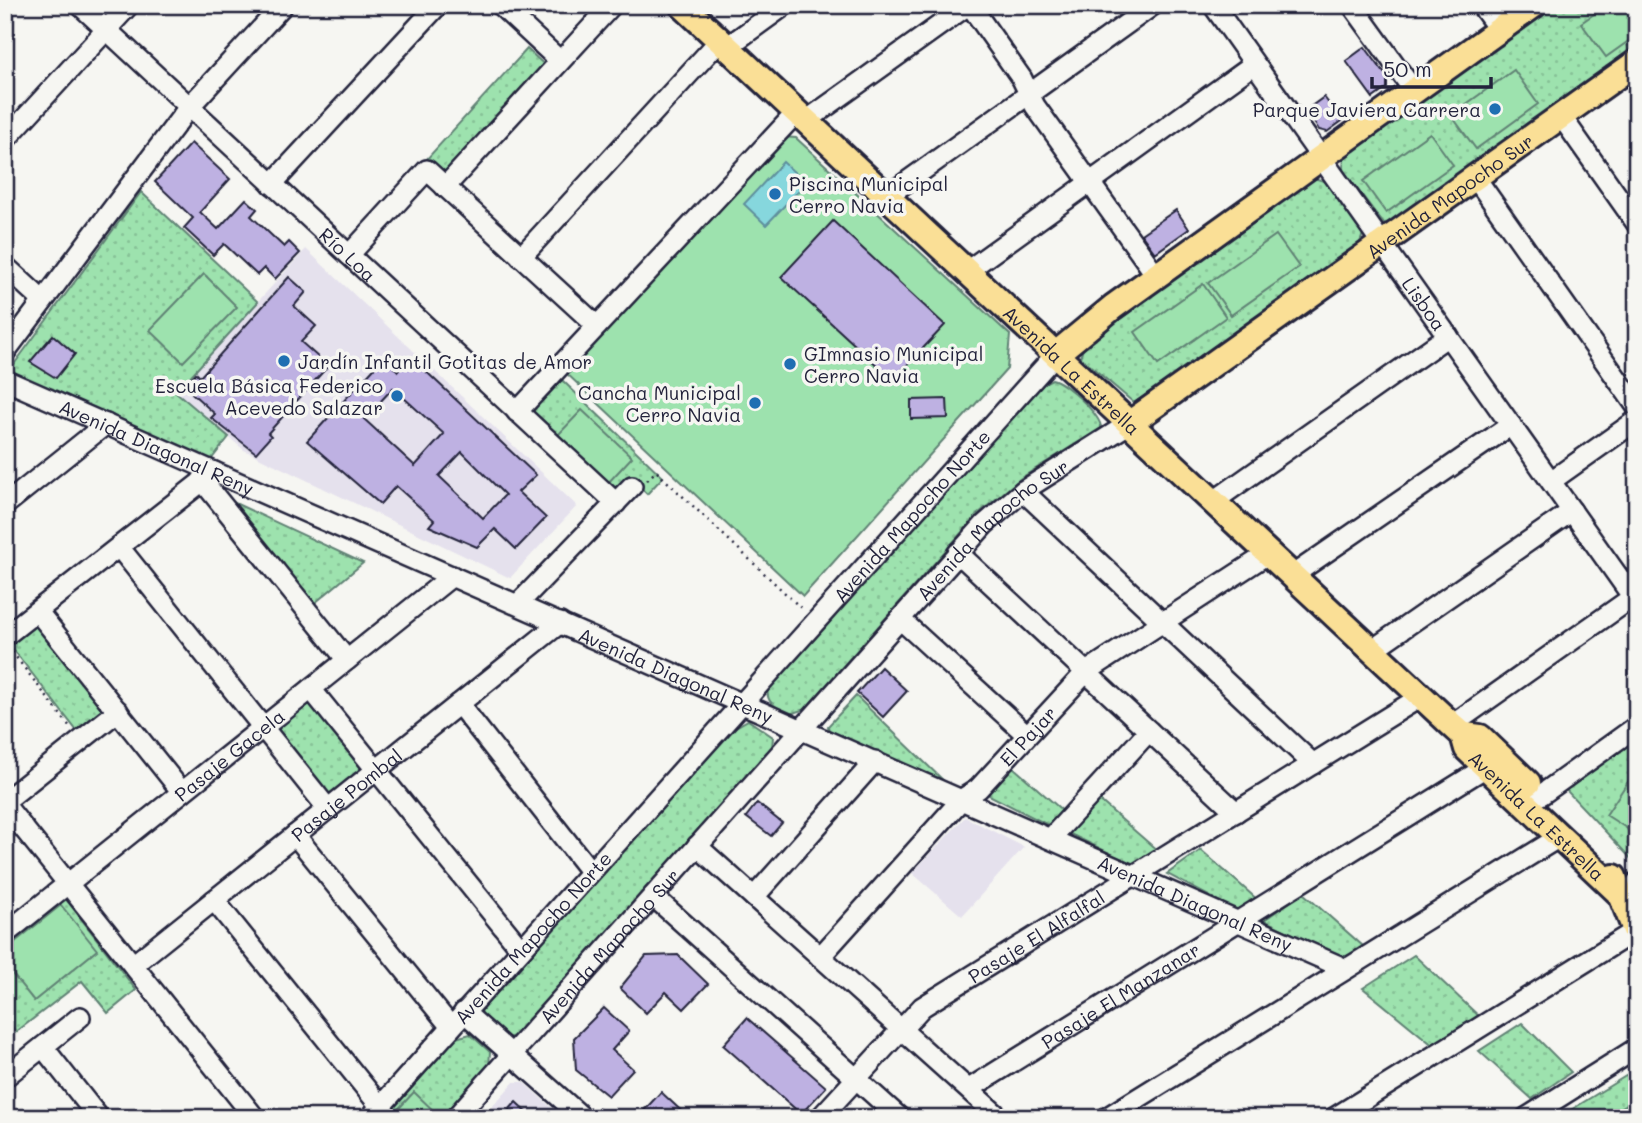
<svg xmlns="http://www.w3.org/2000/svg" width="1642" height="1123" viewBox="0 0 1642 1123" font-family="Mali,sans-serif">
  <defs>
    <pattern id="grass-dots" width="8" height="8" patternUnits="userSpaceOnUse" patternTransform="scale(1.75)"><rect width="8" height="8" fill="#9de2ae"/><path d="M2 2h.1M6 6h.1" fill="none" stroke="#87c297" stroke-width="1.8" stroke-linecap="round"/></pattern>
  </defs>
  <rect width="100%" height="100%" fill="#f6f6f2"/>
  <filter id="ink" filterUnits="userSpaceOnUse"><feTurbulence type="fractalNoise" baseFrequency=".0143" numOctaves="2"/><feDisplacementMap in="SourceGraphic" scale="14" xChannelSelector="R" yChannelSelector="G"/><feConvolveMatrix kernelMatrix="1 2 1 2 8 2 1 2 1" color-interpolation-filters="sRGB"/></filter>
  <g filter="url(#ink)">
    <g fill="#e5e1ed">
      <path d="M306,249L577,506L510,578L244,450L175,392Z"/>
      <path d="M965,817L1024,847L962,916L912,873Z"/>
      <path d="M514,1082H523L563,1118H482Z"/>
    </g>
    <g fill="url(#grass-dots)" stroke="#608274" stroke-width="2">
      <path d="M1556,5H1637V51L1399,222L1383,223L1343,170L1344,155Z"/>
      <path d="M527,49L548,68L445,178L424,162Z"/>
      <path d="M1314,178L1327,182L1363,234L1357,251L1134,403L1080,357L1085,344Z"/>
      <path d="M141,192L258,302L176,392L229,437L210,461L9,371Z"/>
      <path d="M1052,379C1064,381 1101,415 1101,428L1021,478L978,514L805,709L790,714C777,707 765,704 768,688L1036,387Z"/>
      <path d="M562,380L663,477L647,494L628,476L610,494L528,415Z"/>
      <path d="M222,497L363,563L310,607Z"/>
      <path d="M37,621L107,707L77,731L9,644Z"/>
      <path d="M856,696L948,785L829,732L828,726Z"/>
      <path d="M314,698L368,768L327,800L272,731Z"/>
      <path d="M748,720L773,737L772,748L515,1036L503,1039L480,1019L482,1009L734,728Z"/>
      <path d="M1637,736V865L1565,789Z"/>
      <path d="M1013,767L1065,813L1052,827L987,794Z"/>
      <path d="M1098,799L1158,851L1134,865L1068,833Z"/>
      <path d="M1201,850L1259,901L1239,912L1167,874Z"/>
      <path d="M1303,893L1364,947L1344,960L1264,920Z"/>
      <path d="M65,898L136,990L108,1013L82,981L16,1032L5,1018V946Z"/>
      <path d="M1414,955L1482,1019L1435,1047L1363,988Z"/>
      <path d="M1522,1023L1571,1072L1532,1099L1479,1051Z"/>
      <path d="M470,1034L490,1052L489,1066L442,1118H385L456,1038Z"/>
      <path d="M1637,1069V1118H1558Z"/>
    </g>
    <g fill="#9de2ae" stroke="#608274" stroke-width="2">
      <path d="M1607,5H1637V35L1606,57L1581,23Z"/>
      <path d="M1514,70L1538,104L1476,149L1451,115Z"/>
      <path d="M1430,133L1453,165L1386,213L1363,181Z"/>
      <path d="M783,137L796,138L1010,335L1007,369L803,596L565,372Z"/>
      <path d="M1276,235L1299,267L1231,315L1208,283Z"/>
      <path d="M204,274L237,307L183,362L150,330Z"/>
      <path d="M1203,284L1226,317L1158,365L1135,332Z"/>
      <path d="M582,410L632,457L607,484L557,436Z"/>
      <path d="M1637,768V835L1606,815Z"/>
      <path d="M61,905L97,950L34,1001L5,965V950Z"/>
      <path d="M414,1092L437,1114L433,1118H390Z"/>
      <path d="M1637,1098V1118H1604Z"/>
    </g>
    <path fill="#86d7dd" stroke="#5e8f9c" stroke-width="2" d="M783,162L806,183L766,225L744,204Z"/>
    <g fill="#beb1e2" stroke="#22223b" stroke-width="2" fill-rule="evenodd">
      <path d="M1365,47L1387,77V88L1373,98L1346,61Z"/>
      <path d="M1324,97L1342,121L1327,132L1319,130L1306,110Z"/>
      <path d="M191,143L230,179L200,212L218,229L246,199L257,209L251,216L284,247L289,242L300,253L275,279L264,268L257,275L224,244L213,255L184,228L193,218L155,182Z"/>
      <path d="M1176,210L1189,229L1155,253L1141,234Z"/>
      <path d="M833,221L945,325L893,380L781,277Z"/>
      <path d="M289,277L306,292L294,306L316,326L301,342L328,366L268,433L271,436L256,453L211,418L215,414L184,386L196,373L200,377Z"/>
      <path d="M53,335L75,354L56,378L30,362Z"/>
      <path d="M384,357L398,371L407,361L412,367L416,362L536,475L518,492L546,518L516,549L495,529L477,547L429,526L434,520L396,486L380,504L307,441ZM393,388L444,434L415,466L364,419ZM462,452L505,495L483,518L439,476Z"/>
      <path d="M947,399L948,418L911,419V400Z"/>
      <path d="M881,667L907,691L883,717L857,693Z"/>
      <path d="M757,803L782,823L771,836L746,817Z"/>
      <path d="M678,955L708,984L684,1009L666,992L646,1013L620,988L646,956Z"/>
      <path d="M604,1008L629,1031L612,1050L633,1069L608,1096L576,1070L574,1038Z"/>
      <path d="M747,1018L826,1087L801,1114L723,1045Z"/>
      <path d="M661,1092L689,1118H637Z"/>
      <path d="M516,1102L533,1118H502Z"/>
    </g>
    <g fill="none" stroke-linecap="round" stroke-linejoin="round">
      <defs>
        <g id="minor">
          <path id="s1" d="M80,5L616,503"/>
          <path d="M500,5L560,61"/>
          <path d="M970,5L1022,79L1035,106L1156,275"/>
          <path id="s2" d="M1213,5L1637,603"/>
          <path d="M1352,5L1414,91"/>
          <path d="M1481,5L1499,30"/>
          <path d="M727,47L785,5"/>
          <path d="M1561,116L1637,224"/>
          <path d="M806,121L968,5"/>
          <path d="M5,140L129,5"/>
          <path d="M1475,177L1637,407"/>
          <path d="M272,184L438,5"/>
          <path d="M445,187L612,5"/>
          <path d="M887,196L1153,5"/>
          <path d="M349,255L427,170L597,326"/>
          <path d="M521,257L720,40"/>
          <path d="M5,266L43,301"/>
          <path d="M967,271L1254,64"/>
          <path d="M5,352L189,107L283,5"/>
          <path id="s3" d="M5,380L1346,969"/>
          <path d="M517,412L797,112"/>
          <path d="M202,480L347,660"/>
          <path d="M1551,481L1637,420"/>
          <path d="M1023,491L1313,764"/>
          <path d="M1214,501L1448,336"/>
          <path d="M5,505L106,424"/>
          <path d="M119,547L328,809"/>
          <path d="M958,553L1236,812"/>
          <path d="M1293,575L1511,425"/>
          <path d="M518,604L632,486"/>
          <path d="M38,612L182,792"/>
          <path d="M900,619L1027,735"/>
          <path d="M5,636L214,472"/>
          <path d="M1372,650L1572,511"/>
          <path d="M311,689L521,949"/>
          <path d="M459,704L590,871"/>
          <path d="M1452,725L1633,597"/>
          <path d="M1541,795L1637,726"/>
          <path d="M5,801L118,711"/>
          <path d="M5,805L255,1118"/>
          <path d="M295,835L451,1027"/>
          <path d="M1051,838L1149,731"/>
          <path d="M697,846L1000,1118"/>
          <path d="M653,896L900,1118"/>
          <path d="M754,897L875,761"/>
          <path d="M214,900L380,1106"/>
          <path d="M1624,902L1637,882"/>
          <path id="s4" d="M5,934L452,576"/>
          <path id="s5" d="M820,957L962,799L978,789L1086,672L1269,553"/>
          <path id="s6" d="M133,965L560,623"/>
          <path d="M464,1012L583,1118"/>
          <path d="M43,1047L99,1118"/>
          <path d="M5,1077L80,1017"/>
          <path id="s7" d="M969,1089L1486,767"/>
          <path id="s8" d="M370,1118L1056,354"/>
          <path id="s9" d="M455,1118L984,525L1023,491L1130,423"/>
          <path id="s10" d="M820,1118L922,1007L1422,696"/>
          <path d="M1106,1118L1561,836"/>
          <path d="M1334,1118L1635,931"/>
          <path d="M1526,1118L1637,1048"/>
        </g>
        <g id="major">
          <path id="s11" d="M682,5L1452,725L1463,735L1467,749L1618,892"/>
          <path d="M1056,354L1113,307L1534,5"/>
          <path id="s12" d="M1130,423L1637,62"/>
          <path d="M1465,735L1480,737L1528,783"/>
          <path d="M1614,877L1637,935"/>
        </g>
      </defs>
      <use href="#minor" stroke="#22223b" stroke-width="24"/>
      <use href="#major" stroke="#22223b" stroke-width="30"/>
      <g stroke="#22223b" stroke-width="2.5" stroke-dasharray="2 5" stroke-linecap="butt">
        <path d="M647,480L656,471L804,611"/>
        <path d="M12,652L70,727"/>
        <path d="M598,1107L610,1118"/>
      </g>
      <use href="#minor" stroke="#f6f6f2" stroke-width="19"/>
      <use href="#major" stroke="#fadf96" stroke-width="24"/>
    </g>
  </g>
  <g fill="#1f6fb2" stroke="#f6f6f2" stroke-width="2.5">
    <circle cx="1495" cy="109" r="7"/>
    <circle cx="775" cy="194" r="7"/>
    <circle cx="284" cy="361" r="7"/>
    <circle cx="790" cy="364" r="7"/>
    <circle cx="397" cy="396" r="7"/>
    <circle cx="755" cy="403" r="7"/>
  </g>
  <g text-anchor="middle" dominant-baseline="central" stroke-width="7" stroke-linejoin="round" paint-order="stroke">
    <g font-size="19" fill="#22223b" stroke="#f6f6f2" text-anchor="end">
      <text x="1481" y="109">Parque Javiera Carrera</text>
      <text x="789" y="183" text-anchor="start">Piscina Municipal<tspan x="789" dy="22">Cerro Navia</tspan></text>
      <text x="804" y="353" text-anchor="start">GImnasio Municipal<tspan x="804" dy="22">Cerro Navia</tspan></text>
      <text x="298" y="361" text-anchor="start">Jardín Infantil Gotitas de Amor</text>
      <text x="383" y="385">Escuela Básica Federico<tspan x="383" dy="22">Acevedo Salazar</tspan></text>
      <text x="741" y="392">Cancha Municipal<tspan x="741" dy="22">Cerro Navia</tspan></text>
    </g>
    <g font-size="19" fill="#22223b" stroke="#f6f6f2">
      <text stroke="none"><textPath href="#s12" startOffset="392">Avenida Mapocho Sur</textPath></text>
      <text stroke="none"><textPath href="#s1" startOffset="366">Río Loa</textPath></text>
      <text stroke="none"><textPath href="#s2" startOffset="366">Lisboa</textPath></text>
      <text stroke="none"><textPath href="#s11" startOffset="534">Avenida La Estrella</textPath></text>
      <text stroke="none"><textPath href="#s3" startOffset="166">Avenida Diagonal Reny</textPath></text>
      <text stroke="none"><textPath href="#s8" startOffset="810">Avenida Mapocho Norte</textPath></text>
      <text stroke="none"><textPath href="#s9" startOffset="798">Avenida Mapocho Sur</textPath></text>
      <text stroke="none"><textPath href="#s3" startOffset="733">Avenida Diagonal Reny</textPath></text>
      <text stroke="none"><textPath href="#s5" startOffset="304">El Pajar</textPath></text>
      <text stroke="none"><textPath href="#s4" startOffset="287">Pasaje Gacela</textPath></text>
      <text stroke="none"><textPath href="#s6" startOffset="273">Pasaje Pombal</textPath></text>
      <text stroke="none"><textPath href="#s11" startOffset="1180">Avenida La Estrella</textPath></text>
      <text stroke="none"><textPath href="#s3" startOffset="1300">Avenida Diagonal Reny</textPath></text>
      <text stroke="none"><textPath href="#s10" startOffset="285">Pasaje El Alfalfal</textPath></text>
      <text stroke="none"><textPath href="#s8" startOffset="243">Avenida Mapocho Norte</textPath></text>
      <text stroke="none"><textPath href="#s9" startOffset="231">Avenida Mapocho Sur</textPath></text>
      <text stroke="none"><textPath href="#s7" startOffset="178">Pasaje El Manzanar</textPath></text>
    </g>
  </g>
  <rect width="1642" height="1123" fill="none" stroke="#f6f6f2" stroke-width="28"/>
  <rect x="14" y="14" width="1614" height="1095" fill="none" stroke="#22223b" stroke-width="2.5" filter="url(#ink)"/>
  <path d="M1372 77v10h119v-10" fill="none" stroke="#22223b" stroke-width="3.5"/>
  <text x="1383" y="77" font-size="21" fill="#22223b" stroke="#f6f6f2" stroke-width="5" paint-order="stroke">50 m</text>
</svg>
